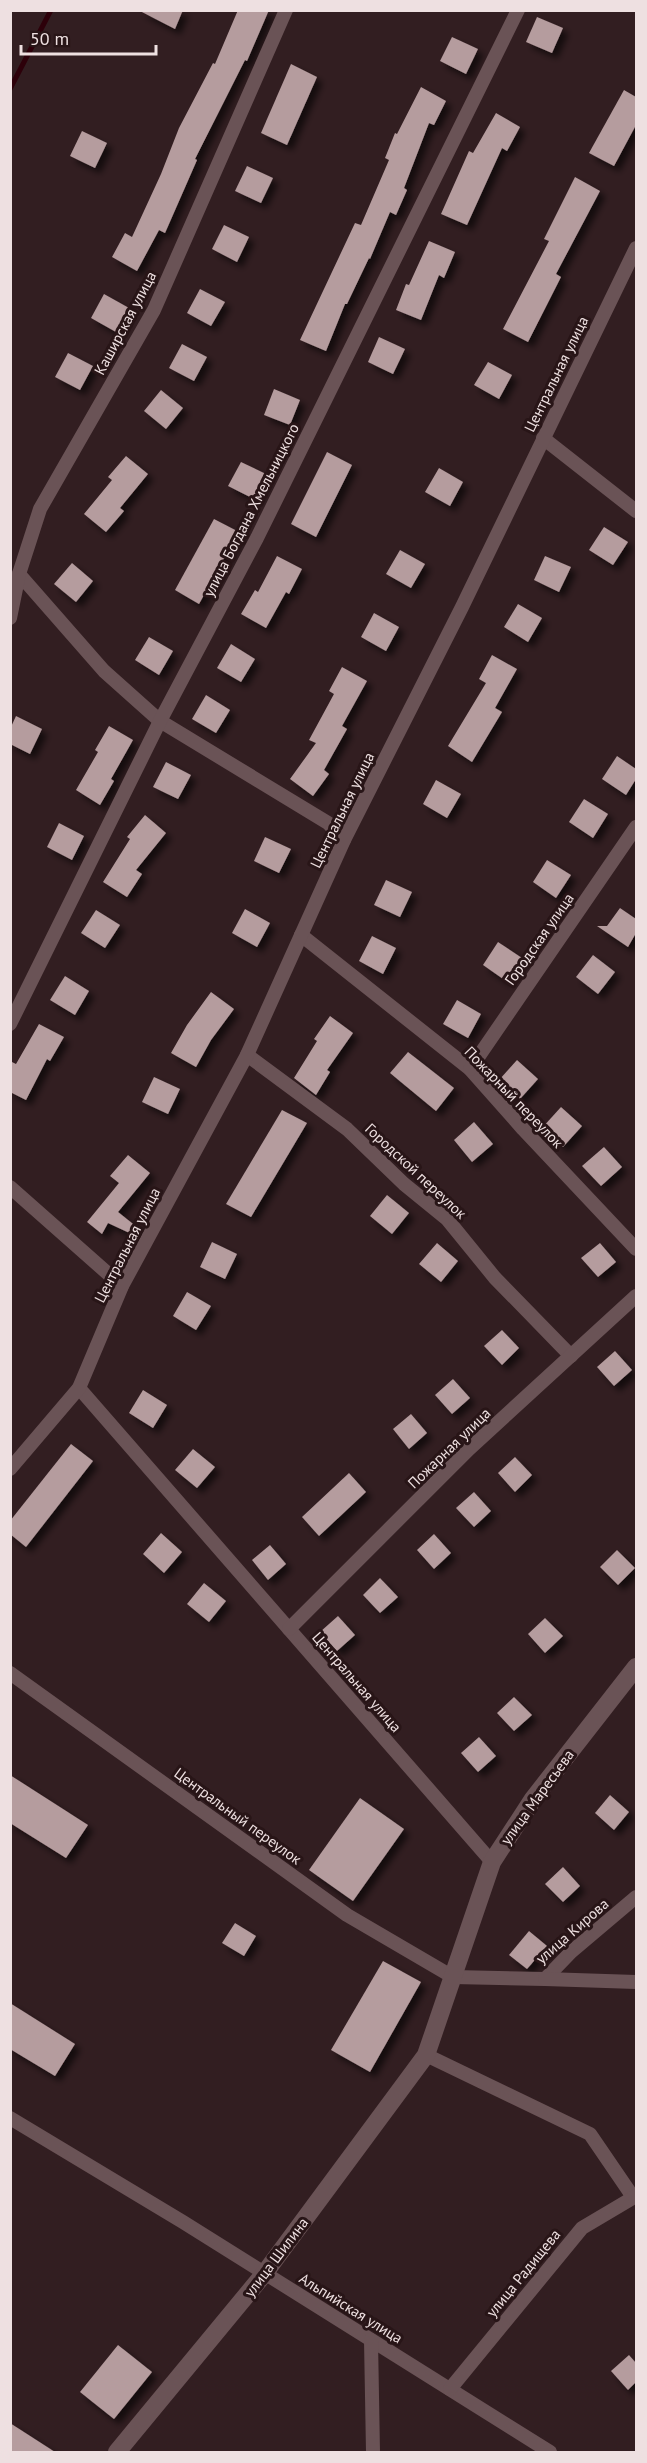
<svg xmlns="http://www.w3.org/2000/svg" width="647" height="2463" viewBox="0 0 647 2463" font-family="'PT Sans',sans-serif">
  <defs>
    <filter id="shadow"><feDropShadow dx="5.5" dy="5.5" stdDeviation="3" flood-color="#0009"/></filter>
  </defs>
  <rect width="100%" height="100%" fill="#321e21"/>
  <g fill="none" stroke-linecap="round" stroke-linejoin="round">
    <path stroke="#2d000a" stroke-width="5" d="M10,89L51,10"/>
  </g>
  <g fill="#b59c9e" filter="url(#shadow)">
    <path d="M138,10H183L175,29Z"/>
    <path d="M238,10H269L247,61L245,60L195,159L197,160L165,233L159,230L137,271L112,257L125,233L132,237L161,174L179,128L213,63L215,64Z"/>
    <path d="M537,17L563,28L552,53L526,42Z"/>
    <path d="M452,37L478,49L466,74L440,61Z"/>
    <path d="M291,64L317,77L287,145L261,133Z"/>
    <path d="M421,87L446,101L434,125L429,123L404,188L407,190L396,215L390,212L370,259L369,258L347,304H345L326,351L300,340L355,223L361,225L389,160L385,158L395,133L397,134Z"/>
    <path d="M624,90L636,97V125L614,166L589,153Z"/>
    <path d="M496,113L520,127L507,151L502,148L467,225L441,214L469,151L473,153Z"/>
    <path d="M82,131L107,143L95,168L70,156Z"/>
    <path d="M247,166L273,178L261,203L235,191Z"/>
    <path d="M575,177L600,191L556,274L561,277L528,342L503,329L549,241L544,239Z"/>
    <path d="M224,225L249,237L237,262L212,249Z"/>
    <path d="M429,241L455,252L444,278L439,275L421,320L396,310L406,284L409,285Z"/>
    <path d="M200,289L225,302L211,326L187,313Z"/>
    <path d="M104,294L129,308L116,332L91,318Z"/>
    <path d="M379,337L405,349L393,374L368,362Z"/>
    <path d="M182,344L207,357L194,381L169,368Z"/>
    <path d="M68,353L93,366L80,390L55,377Z"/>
    <path d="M488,362L512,375L499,399L474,385Z"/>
    <path d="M274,389L300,400L290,425L264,415Z"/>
    <path d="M161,390L183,408L166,429L144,411Z"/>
    <path d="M327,452L352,465L316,537L291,524Z"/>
    <path d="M126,456L148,474L120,508L124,511L106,532L84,514L112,480L108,477Z"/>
    <path d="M241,462L266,474L254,499L228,486Z"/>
    <path d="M439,468L463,482L450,506L425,492Z"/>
    <path d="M214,519L239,532L199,604L175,590Z"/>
    <path d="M604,527L628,542L613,565L589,550Z"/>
    <path d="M400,550L425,564L411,588L386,574Z"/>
    <path d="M277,556L302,569L289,594L286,592L266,628L241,614L255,590L258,592Z"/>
    <path d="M545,556L571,567L559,592L534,580Z"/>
    <path d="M72,563L93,581L76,602L54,584Z"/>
    <path d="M518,604L542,618L528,642L504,627Z"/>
    <path d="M374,613L399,627L386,651L361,637Z"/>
    <path d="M149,637L173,651L159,675L135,660Z"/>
    <path d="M231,644L255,659L241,682L217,668Z"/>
    <path d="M492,655L517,669L495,708L502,712L472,762L448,746L486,683L479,679Z"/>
    <path d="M342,667L367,681L342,726L347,729L324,770L329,774L313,796L290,779L316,743L309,740L334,694L329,691Z"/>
    <path d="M206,695L230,710L216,733L192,719Z"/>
    <path d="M16,716L42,729L30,754L10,744V729Z"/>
    <path d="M109,726L133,740L111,779L114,781L100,805L76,790L98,752L95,750Z"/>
    <path d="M617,756L636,769V779L626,795L602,779Z"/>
    <path d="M166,762L191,775L178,799L153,787Z"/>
    <path d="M436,780L461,794L447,818L423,804Z"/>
    <path d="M584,799L608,814L593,838L569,822Z"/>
    <path d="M145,815L166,833L136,870L142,874L127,897L103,882L130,839L127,837Z"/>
    <path d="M59,823L84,836L72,860L47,847Z"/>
    <path d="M265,837L291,849L279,873L254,861Z"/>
    <path d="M547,860L571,875L556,898L533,882Z"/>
    <path d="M386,880L412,892L400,917L374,905Z"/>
    <path d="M620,908L636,919V933L628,947L597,926H607Z"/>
    <path d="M245,909L270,923L257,947L232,933Z"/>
    <path d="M96,910L120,925L105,948L81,933Z"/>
    <path d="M372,936L396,948L383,974L359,961Z"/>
    <path d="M498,942L522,958L506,981L483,965Z"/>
    <path d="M593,955L615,972L598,994L576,977Z"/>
    <path d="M65,976L89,991L75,1015L50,1000Z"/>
    <path d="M211,992L234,1009L211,1040L196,1067L171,1053L187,1025Z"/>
    <path d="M457,1000L481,1014L468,1038L443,1024Z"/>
    <path d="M330,1016L353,1033L327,1070L330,1072L316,1095L294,1078L317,1041L314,1039Z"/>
    <path d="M39,1024L64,1037L50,1061L47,1059L26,1100L10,1092V1061L16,1064Z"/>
    <path d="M408,1052L454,1088L436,1111L390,1073Z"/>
    <path d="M517,1060L538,1079L520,1099L499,1080Z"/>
    <path d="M154,1077L180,1089L168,1114L142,1102Z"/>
    <path d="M561,1107L582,1126L563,1147L542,1128Z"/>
    <path d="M282,1110L307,1123L251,1217L226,1204Z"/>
    <path d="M474,1122L493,1144L472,1162L454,1140Z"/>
    <path d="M604,1147L622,1167L601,1186L582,1166Z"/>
    <path d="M128,1155L150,1173L118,1212L142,1231L138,1237L108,1223L102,1234L87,1222L119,1183L110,1176Z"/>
    <path d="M387,1195L409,1213L392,1234L370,1216Z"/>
    <path d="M212,1242L237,1254L225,1279L200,1267Z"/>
    <path d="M437,1243L458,1261L441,1282L419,1264Z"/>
    <path d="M600,1243L616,1262L598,1277L581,1258Z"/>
    <path d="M187,1292L211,1306L196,1330L173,1316Z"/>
    <path d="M502,1330L519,1348L502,1365L484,1346Z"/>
    <path d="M615,1351L632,1370L614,1386L597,1367Z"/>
    <path d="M453,1379L470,1398L452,1414L435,1395Z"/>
    <path d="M143,1390L167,1405L153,1428L129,1413Z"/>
    <path d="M411,1414L427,1433L409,1449L393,1429Z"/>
    <path d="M71,1444L93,1461L26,1547L10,1534V1521Z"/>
    <path d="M193,1449L215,1467L197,1488L175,1470Z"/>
    <path d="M515,1457L532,1475L515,1492L498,1473Z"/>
    <path d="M349,1473L366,1492L319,1536L302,1517Z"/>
    <path d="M474,1492L491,1511L474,1527L456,1508Z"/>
    <path d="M161,1533L182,1552L164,1573L143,1554Z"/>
    <path d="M434,1534L451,1553L434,1569L417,1550Z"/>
    <path d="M270,1545L286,1564L268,1580L252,1560Z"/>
    <path d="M617,1550L635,1568L618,1585L600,1567Z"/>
    <path d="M380,1578L398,1597L380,1613L363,1595Z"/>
    <path d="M204,1583L226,1601L209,1622L187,1604Z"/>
    <path d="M338,1616L355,1635L337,1651L320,1632Z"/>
    <path d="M545,1618L563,1636L545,1653L528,1634Z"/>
    <path d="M514,1697L532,1715L514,1731L497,1713Z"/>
    <path d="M479,1737L496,1756L478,1772L461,1753Z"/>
    <path d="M10,1775L88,1825L66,1858L10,1823Z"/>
    <path d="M610,1795L629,1812L614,1830L595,1813Z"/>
    <path d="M360,1798L404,1829L353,1901L309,1870Z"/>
    <path d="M563,1867L580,1886L563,1902L545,1884Z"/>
    <path d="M235,1923L256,1936L244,1956L222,1943Z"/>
    <path d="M529,1931L547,1946L527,1969L509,1955Z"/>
    <path d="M383,1961L421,1982L370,2072L331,2050Z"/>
    <path d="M10,2003L75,2044L55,2076L10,2049Z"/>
    <path d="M118,2345L152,2372L114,2419L80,2392Z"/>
    <path d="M629,2355L636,2363V2382L628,2390L611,2371Z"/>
    <path d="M10,2423L55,2452H10Z"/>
  </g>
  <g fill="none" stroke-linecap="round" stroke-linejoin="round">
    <g stroke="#6a5356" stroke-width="14">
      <path d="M543,438L636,511"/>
      <path d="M19,574L104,671L160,721L328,823L344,840"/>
      <path d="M10,618L19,574L40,509L154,310L286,10"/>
      <path d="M301,935L470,1069L523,1129L636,1249"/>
      <path d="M10,1024L160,721L257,538L518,10"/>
      <path d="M247,1055L347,1129L404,1184L447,1219L495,1278L571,1356"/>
      <path d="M470,1069L636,827"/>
      <path d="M10,1187L122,1286"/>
      <path d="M79,1388L492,1862"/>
      <path d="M10,1469L79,1388L122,1286L247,1055L344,840L462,607L636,248"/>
      <path d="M289,1629L469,1449L636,1296"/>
      <path d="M10,1673L347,1915L453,1977L545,1979L571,1952L636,1897"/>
      <path d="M545,1979L636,1982"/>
      <path d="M426,2055L590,2134L633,2197"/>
      <path d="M10,2118L183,2222L550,2452"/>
      <path d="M371,2340L373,2452"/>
      <path d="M450,2389L582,2228L636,2196"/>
    </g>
    <path stroke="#6a5356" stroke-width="18" d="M117,2452L264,2274L426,2055L492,1862L533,1799L636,1667"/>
  </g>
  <g text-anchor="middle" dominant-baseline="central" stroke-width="6" stroke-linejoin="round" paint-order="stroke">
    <g font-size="15" fill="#eee0e1" stroke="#281517">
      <text transform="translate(125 323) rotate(-62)">Каширская улица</text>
      <text transform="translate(556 374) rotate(-64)">Центральная улица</text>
      <text transform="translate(251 510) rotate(-63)">улица Богдана Хмельницкого</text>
      <text transform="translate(342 810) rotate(-64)">Центральная улица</text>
      <text transform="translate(539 939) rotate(-55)">Городская улица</text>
      <text transform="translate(514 1097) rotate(46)">Пожарный переулок</text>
      <text transform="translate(416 1171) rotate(43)">Городской переулок</text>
      <text transform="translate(127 1245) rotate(-63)">Центральная улица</text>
      <text transform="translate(449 1448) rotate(-44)">Пожарная улица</text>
      <text transform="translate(357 1682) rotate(49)">Центральная улица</text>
      <text transform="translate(537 1797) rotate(-54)">улица Маресьева</text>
      <text transform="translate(238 1816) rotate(36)">Центральный переулок</text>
      <text transform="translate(572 1931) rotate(-41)">улица Кирова</text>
      <text transform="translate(276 2257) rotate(-53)">улица Шилина</text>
      <text transform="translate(523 2273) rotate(-51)">улица Радищева</text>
      <text transform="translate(351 2308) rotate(32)">Альпийская улица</text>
    </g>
  </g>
  <rect width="647" height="2463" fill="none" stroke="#eee0e1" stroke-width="24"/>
  <path d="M21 45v9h135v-9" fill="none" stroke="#eee0e1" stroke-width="3"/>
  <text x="30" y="45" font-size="18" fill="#eee0e1" stroke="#281517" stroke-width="4.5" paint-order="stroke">50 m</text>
</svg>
